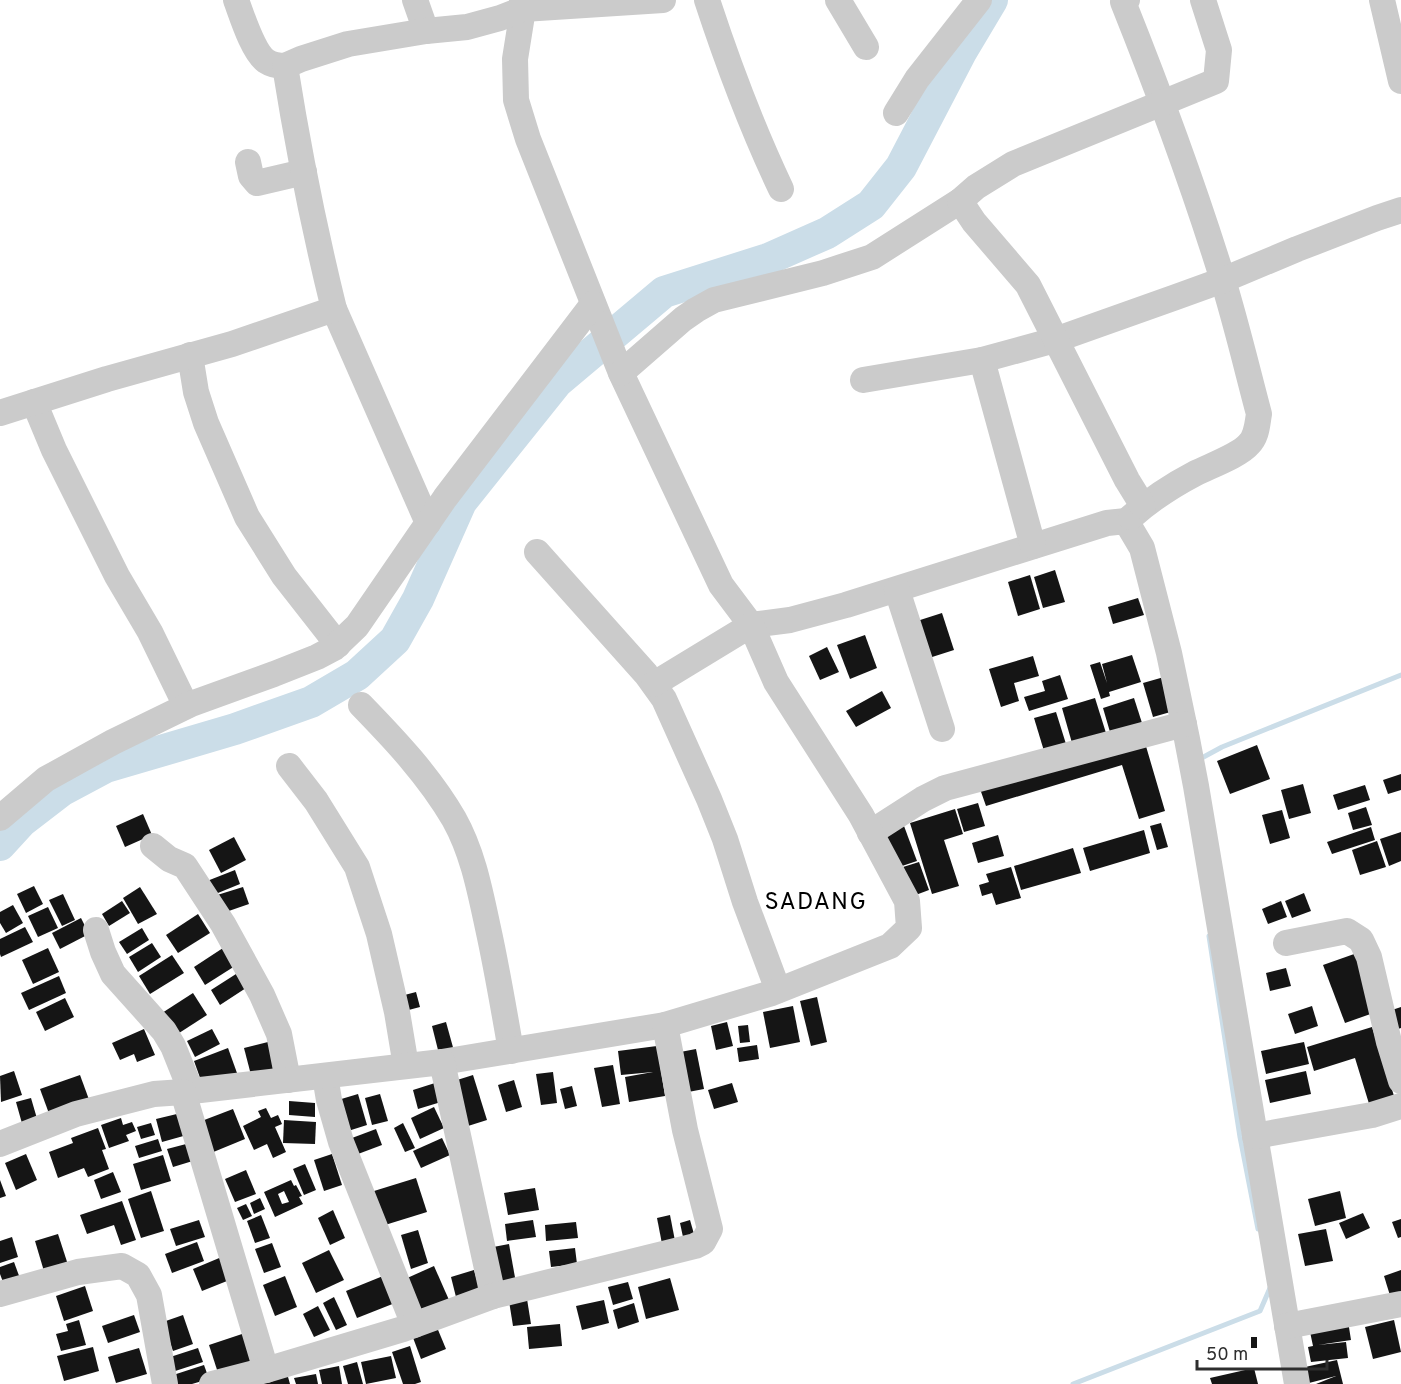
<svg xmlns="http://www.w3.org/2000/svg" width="1401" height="1384" viewBox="0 0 1401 1384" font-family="Overpass,sans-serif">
  <rect width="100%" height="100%" fill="#fff"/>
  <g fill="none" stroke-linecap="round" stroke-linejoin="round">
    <g stroke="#cbdde8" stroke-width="5">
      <path d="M1198,760L1222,747L1401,675"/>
      <path d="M1209,936L1240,1137L1258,1229"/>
      <path d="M1073,1384L1260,1311L1270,1288"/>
    </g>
    <path stroke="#cbdde8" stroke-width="32" d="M0,845L22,821L61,791L106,767L235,729L311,702L357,675L395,640L418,599L461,502L557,382L664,292L768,259L827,233L871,205L901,167L961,52L992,0"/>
  </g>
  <g fill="#151515" fill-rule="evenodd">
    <path d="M1055,570L1065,602L1043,608L1034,577Z"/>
    <path d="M1030,575L1040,609L1018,616L1008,582Z"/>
    <path d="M1138,598L1144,615L1113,624L1108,607Z"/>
    <path d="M942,613L954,650L929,658L917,621Z"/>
    <path d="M865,635L877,668L850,679L837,645Z"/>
    <path d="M827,647L839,672L820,680L809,656Z"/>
    <path d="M1132,655L1141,682L1109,692L1110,696L1101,699L1090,665L1100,662L1107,683L1102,664Z"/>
    <path d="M1033,656L1039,676L1014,683L1019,701L1001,707L989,669Z"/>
    <path d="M1060,675L1068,699L1029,711L1024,697L1045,691L1042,681Z"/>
    <path d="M1164,677L1174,711L1153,717L1143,683Z"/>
    <path d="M882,691L891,708L856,727L846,711Z"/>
    <path d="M1095,698L1106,733L1072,743L1062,708Z"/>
    <path d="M1134,698L1142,723L1110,732L1103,708Z"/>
    <path d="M1056,712L1066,744L1044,751L1034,718Z"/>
    <path d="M1143,736L1165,811L1139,819L1122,765L986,806L979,786Z"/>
    <path d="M1257,745L1270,779L1230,794L1217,761Z"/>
    <path d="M1401,774V790L1388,794L1383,780Z"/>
    <path d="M1303,784L1311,813L1289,819L1281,790Z"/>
    <path d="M1365,785L1370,800L1338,810L1333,795Z"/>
    <path d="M978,803L985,826L964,832L957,809Z"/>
    <path d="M1366,807L1372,825L1353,830L1348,813Z"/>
    <path d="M955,809L963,834L944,840L959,886L932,894L910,823Z"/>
    <path d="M1282,810L1290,838L1270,844L1262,815Z"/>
    <path d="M143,814L152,835L125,847L116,826Z"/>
    <path d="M1161,823L1168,847L1157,850L1150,826Z"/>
    <path d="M904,826L917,861L896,868L884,833Z"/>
    <path d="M1371,827L1375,840L1332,854L1327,842Z"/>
    <path d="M1144,830L1150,853L1090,871L1083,848Z"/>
    <path d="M1401,832V861L1389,866L1380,839Z"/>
    <path d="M998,835L1004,856L978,863L972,843Z"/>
    <path d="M234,837L246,860L221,873L209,850Z"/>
    <path d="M1377,841L1386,867L1360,875L1352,850Z"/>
    <path d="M1073,848L1081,873L1021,890L1014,866Z"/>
    <path d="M919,862L929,890L913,896L903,867Z"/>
    <path d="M1011,867L1021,898L996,905L992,893L982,896L979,885L989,882L986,874Z"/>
    <path d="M235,870L240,884L213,895L207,881Z"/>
    <path d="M34,886L43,904L26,913L17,894Z"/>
    <path d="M140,887L157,914L138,924L123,898Z"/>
    <path d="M243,887L249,904L220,914L214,896Z"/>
    <path d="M1304,893L1311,911L1292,918L1285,901Z"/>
    <path d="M63,894L75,920L62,926L49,900Z"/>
    <path d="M122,901L130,913L109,926L102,914Z"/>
    <path d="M1281,901L1287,917L1268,924L1262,909Z"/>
    <path d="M13,905L23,923L6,933L0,923V912Z"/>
    <path d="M48,907L58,928L38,937L28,916Z"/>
    <path d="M198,914L210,933L178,953L166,935Z"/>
    <path d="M81,918L89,934L60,949L52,933Z"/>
    <path d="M25,927L33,942L1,957L0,954V939Z"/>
    <path d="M142,928L149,940L127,954L119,942Z"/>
    <path d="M152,943L161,957L138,972L129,957Z"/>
    <path d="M48,948L59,972L33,984L22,960Z"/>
    <path d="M223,948L235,966L205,985L194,967Z"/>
    <path d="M1357,953L1379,1011L1345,1023L1323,965Z"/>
    <path d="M172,955L184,973L150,994L139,976Z"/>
    <path d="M1286,968L1291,986L1270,991L1266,973Z"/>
    <path d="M236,974L246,988L220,1005L211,990Z"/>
    <path d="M59,976L66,993L29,1010L21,993Z"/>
    <path d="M416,992L420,1007L401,1012L397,997Z"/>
    <path d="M193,993L207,1015L176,1035L162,1013Z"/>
    <path d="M817,997L827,1042L811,1046L800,1001Z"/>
    <path d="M65,998L74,1017L45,1031L36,1012Z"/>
    <path d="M793,1006L800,1042L770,1048L763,1012Z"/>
    <path d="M1312,1006L1318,1026L1295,1034L1288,1014Z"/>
    <path d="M1401,1007V1028L1395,1030L1389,1011Z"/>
    <path d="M446,1022L454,1051L439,1054L432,1026Z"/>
    <path d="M727,1022L733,1046L716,1050L711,1026Z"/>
    <path d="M748,1025L750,1042L740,1043L738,1026Z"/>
    <path d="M1372,1027L1395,1099L1370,1107L1355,1058L1314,1071L1307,1047Z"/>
    <path d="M144,1029L155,1055L137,1062L134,1054L120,1060L112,1043Z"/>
    <path d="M212,1029L220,1044L195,1057L187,1041Z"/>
    <path d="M272,1041L278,1068L251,1075L244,1048Z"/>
    <path d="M1304,1042L1309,1064L1266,1074L1261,1051Z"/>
    <path d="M757,1045L759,1059L739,1062L737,1048Z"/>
    <path d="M657,1046L665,1096L629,1102L625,1077L653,1072L621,1075L618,1051Z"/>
    <path d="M228,1048L237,1073L203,1086L194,1061Z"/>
    <path d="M696,1049L704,1089L683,1093L675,1053Z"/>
    <path d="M613,1065L620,1104L602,1107L594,1068Z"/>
    <path d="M14,1071L22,1095L1,1102L0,1076Z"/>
    <path d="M1306,1071L1311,1094L1270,1103L1265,1080Z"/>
    <path d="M553,1072L557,1103L541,1105L536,1074Z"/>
    <path d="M80,1075L91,1105L51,1119L40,1089Z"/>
    <path d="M473,1075L487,1120L468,1126L454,1081Z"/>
    <path d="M514,1080L522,1107L506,1112L498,1085Z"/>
    <path d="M435,1083L441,1102L418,1109L413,1090Z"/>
    <path d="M732,1083L738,1102L714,1109L708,1090Z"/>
    <path d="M572,1086L577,1106L565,1109L560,1089Z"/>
    <path d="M358,1094L367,1125L348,1131L338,1100Z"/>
    <path d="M380,1094L388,1121L372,1125L365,1098Z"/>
    <path d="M31,1098L38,1122L23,1127L16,1102Z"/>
    <path d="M289,1101L315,1103V1117L289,1115Z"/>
    <path d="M434,1107L444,1128L420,1139L411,1118Z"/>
    <path d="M266,1108L271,1118L278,1115L282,1124L275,1127L286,1152L273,1158L267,1144L254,1150L243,1126L261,1117L258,1111Z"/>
    <path d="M233,1109L245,1139L211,1153L199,1122Z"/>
    <path d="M181,1113L187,1135L162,1142L156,1119Z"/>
    <path d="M121,1118L123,1125L132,1122L136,1131L126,1135L129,1141L109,1148L101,1125Z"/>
    <path d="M284,1120L316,1122L315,1144L283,1143Z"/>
    <path d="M151,1123L155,1135L141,1139L137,1127Z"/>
    <path d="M403,1123L415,1148L405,1152L394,1128Z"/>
    <path d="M98,1128L106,1149L102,1150L109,1169L88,1177L84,1168L58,1178L49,1152L73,1143L71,1138Z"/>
    <path d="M376,1129L382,1145L358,1154L352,1138Z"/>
    <path d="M442,1138L450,1155L421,1168L413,1151Z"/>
    <path d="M158,1139L162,1151L139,1158L135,1146Z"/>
    <path d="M190,1143L196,1160L173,1167L167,1149Z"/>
    <path d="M26,1154L37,1180L16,1190L5,1163Z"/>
    <path d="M332,1154L342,1185L324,1191L314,1160Z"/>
    <path d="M163,1155L171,1181L141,1190L133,1164Z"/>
    <path d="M305,1164L316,1190L304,1195L293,1169Z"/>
    <path d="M246,1170L256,1194L235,1202L225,1179Z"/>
    <path d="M113,1172L121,1192L101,1199L94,1180Z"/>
    <path d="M416,1178L427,1212L385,1225L374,1191Z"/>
    <path d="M0,1180L6,1196L0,1198Z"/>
    <path d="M291,1180L294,1186L296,1185L302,1196L299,1197L303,1204L275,1217L264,1192ZM284,1191L289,1202L282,1204L278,1194Z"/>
    <path d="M535,1188L539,1210L508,1215L504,1193Z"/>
    <path d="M151,1191L164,1231L141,1238L128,1199Z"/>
    <path d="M1340,1191L1346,1218L1315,1226L1308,1199Z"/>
    <path d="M260,1198L265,1209L254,1214L250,1203Z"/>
    <path d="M122,1201L136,1240L121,1245L114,1225L87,1234L80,1215Z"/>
    <path d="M246,1204L252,1216L243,1220L237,1208Z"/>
    <path d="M333,1210L345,1238L330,1245L318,1218Z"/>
    <path d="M1363,1213L1370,1228L1346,1239L1339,1223Z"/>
    <path d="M261,1215L270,1238L255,1243L247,1221Z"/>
    <path d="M670,1215L676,1246L663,1249L657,1218Z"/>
    <path d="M1401,1219V1237L1398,1238L1392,1222Z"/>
    <path d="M199,1220L205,1237L176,1246L170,1229Z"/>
    <path d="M533,1220L536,1237L507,1241L505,1224Z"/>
    <path d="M690,1220L694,1234L683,1237L680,1223Z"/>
    <path d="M576,1222L578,1238L546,1241L545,1225Z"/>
    <path d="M1326,1229L1333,1261L1305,1266L1298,1234Z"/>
    <path d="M418,1230L428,1263L411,1269L401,1235Z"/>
    <path d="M58,1234L70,1271L46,1278L35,1241Z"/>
    <path d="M12,1237L18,1257L0,1263V1241Z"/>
    <path d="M197,1242L204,1261L172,1273L165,1254Z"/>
    <path d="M272,1243L281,1267L264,1273L255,1249Z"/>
    <path d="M509,1244L516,1283L496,1287L488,1248Z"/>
    <path d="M575,1248L577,1264L551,1267L549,1251Z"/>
    <path d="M329,1250L344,1280L316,1293L302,1263Z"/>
    <path d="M224,1256L232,1279L202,1291L193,1269Z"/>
    <path d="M14,1262L22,1284L6,1290L0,1274V1267Z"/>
    <path d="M434,1266L449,1300L420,1313L405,1279Z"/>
    <path d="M474,1270L481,1294L457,1301L451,1277Z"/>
    <path d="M1401,1270V1299L1392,1302L1384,1276Z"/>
    <path d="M285,1276L297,1307L275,1316L263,1285Z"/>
    <path d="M383,1276L395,1303L357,1318L346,1291Z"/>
    <path d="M670,1278L679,1310L646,1319L638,1287Z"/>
    <path d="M628,1282L633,1299L613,1305L608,1287Z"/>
    <path d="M85,1286L93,1311L64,1321L56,1296Z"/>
    <path d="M334,1297L347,1325L336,1330L323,1303Z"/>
    <path d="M527,1299L531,1324L513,1326L509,1301Z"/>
    <path d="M604,1300L609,1323L582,1330L576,1306Z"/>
    <path d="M634,1303L639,1322L618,1329L613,1310Z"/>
    <path d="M318,1306L330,1330L314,1337L303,1314Z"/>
    <path d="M134,1315L140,1332L108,1343L102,1326Z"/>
    <path d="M183,1315L193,1344L173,1351L163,1322Z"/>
    <path d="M79,1320L86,1345L61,1351L56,1334L68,1331L66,1324Z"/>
    <path d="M1394,1320L1401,1352L1373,1359L1365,1327Z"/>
    <path d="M1348,1321L1351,1340L1318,1345L1346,1342L1348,1358L1311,1362L1308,1347L1313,1346L1309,1327Z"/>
    <path d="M560,1324L562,1346L529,1349L527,1327Z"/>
    <path d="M436,1325L446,1349L421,1359L412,1335Z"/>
    <path d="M251,1331L261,1362L219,1376L209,1345Z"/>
    <rect x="1251" y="1337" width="6" height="11"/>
    <path d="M410,1346L421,1382L415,1384H403L392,1352Z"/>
    <path d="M93,1347L99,1371L64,1381L57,1356Z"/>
    <path d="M139,1348L147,1374L116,1383L108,1357Z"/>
    <path d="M198,1348L203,1362L169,1373L164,1359Z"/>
    <path d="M391,1356L396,1378L366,1384L361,1362Z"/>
    <path d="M1337,1360L1343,1384H1316L1336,1376L1309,1383L1305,1367Z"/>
    <path d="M357,1362L363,1384H348L343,1366Z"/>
    <path d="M204,1365L209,1379L192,1384H170L167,1377Z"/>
    <path d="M339,1366L342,1384H322L319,1370Z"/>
    <path d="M1254,1368L1258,1384H1212L1210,1378Z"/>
    <path d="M286,1370L290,1384H243Z"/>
    <path d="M316,1374L318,1384H296L294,1378Z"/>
  </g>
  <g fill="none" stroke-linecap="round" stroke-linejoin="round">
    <g stroke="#cbcbcb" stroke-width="26">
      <path d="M236,0C242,16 253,52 266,61C272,65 278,66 285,66"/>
      <path d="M415,0L426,31"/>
      <path d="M522,0L523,9L515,59L516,100L528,139L621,373L721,585L751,625L790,620L846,605L1107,523L1126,521L1142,548L1169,653L1187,739L1196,786L1297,1384"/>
      <path d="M707,0C728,64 752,128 781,189"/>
      <path d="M838,0L866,47"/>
      <path d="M1127,0L1123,2C1159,92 1193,184 1222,277C1236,322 1247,369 1259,414C1257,425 1257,436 1249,444C1240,455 1210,466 1196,473C1173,485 1150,500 1131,517"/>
      <path d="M1382,0L1401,81"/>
      <path d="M896,113L917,79L979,0"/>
      <path d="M248,162L251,176L257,183L304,172"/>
      <path d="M334,309L428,523"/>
      <path d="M190,355L196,392L206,423L247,517L284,576L338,645"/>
      <path d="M982,360L1033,546"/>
      <path d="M621,373L683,319L696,310L714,300L823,273L872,257L960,201"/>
      <path d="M863,380L982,360L1055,340L1176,297L1223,280L1297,249L1377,218L1401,210"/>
      <path d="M34,402L54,450L117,576L150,632L186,706"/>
      <path d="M0,413L107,379L232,344L334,309C314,228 298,148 285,66L301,59L348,44L426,31L467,27L500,18L523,9L663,0"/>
      <path d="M1143,506L1127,480L1028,285L974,222L960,201L976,187L1013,164L1216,81L1219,50L1203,0"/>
      <path d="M537,552L646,674L664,699L709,799L725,839L745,902L778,990"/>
      <path d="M897,590L942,729"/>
      <path d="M361,705C395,740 429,776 454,819C473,853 480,891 488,928C497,969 504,1010 511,1051"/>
      <path d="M289,766L316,801L357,867L379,934L397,1012L406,1066"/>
      <path d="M0,818L46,779L113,742L191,704L274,674L317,657L334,648L357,626L445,498L593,304"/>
      <path d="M870,833L923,799L945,788L1184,724"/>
      <path d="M153,846L169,859L185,866L223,924L262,995L279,1034L288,1080"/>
      <path d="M96,930L103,952L113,974L164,1031L173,1046L191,1091"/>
      <path d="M1286,943L1347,931L1361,940L1369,957L1389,1042L1401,1081"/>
      <path d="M442,1062L665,1025"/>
      <path d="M325,1076L329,1100L341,1142L414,1325"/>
      <path d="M183,1092L442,1062L493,1296"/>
      <path d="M1255,1136L1372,1115L1401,1106"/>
      <path d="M0,1144L76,1114L154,1094L183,1092L266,1370"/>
      <path d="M0,1294L78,1272L122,1266L138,1275L149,1295L165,1384"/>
      <path d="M1287,1326L1401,1304"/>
      <path d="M212,1384L266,1370L403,1329L493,1296L695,1246L703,1242L710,1229L685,1130L665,1025L772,993L890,946L909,928L907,901L861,815L776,682L751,625L654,684"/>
    </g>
  </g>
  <g text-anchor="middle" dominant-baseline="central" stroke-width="6" stroke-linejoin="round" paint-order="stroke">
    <g font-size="24" letter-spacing="1.5" fill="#000" stroke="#fff">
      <text x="816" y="903">SADANG</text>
    </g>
  </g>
  <path d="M1197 1360v9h130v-9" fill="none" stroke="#2e2e2e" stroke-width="3"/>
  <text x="1206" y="1360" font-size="18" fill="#2e2e2e" stroke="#ffffff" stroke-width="4.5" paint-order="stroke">50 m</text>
</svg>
